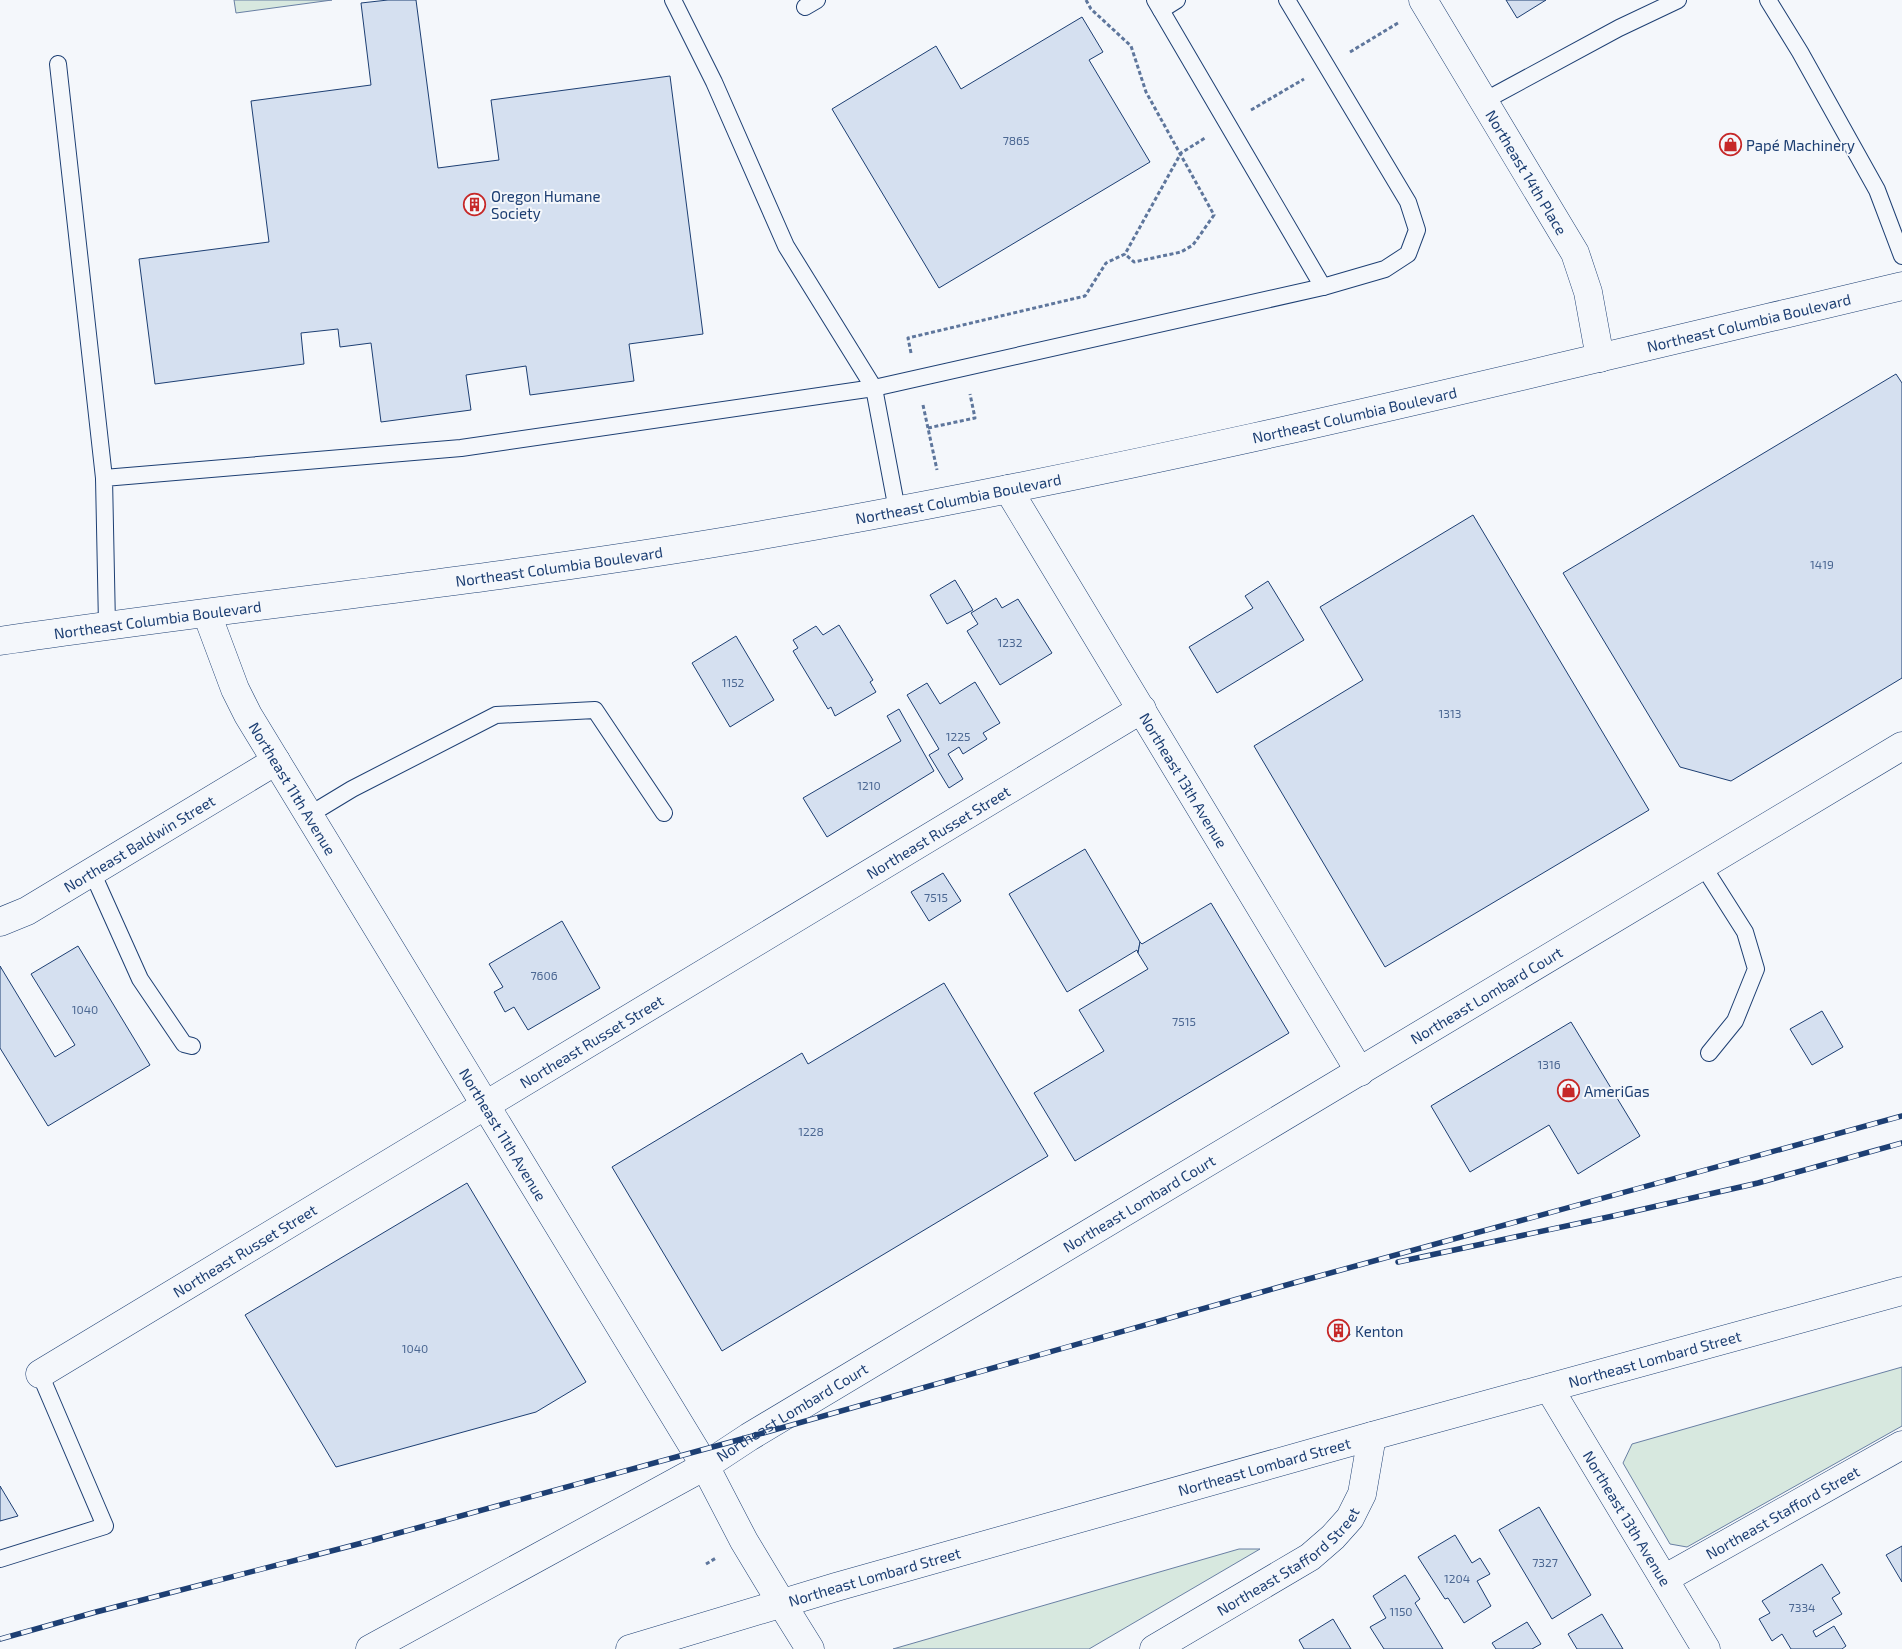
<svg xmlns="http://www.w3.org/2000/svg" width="1902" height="1649" viewBox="0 0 1902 1649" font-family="'Exo 2',sans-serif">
  <rect width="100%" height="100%" fill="#f4f7fb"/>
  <g fill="#d7e8df" stroke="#687fa3">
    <path d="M234,0H332L236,13Z"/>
    <path d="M1902,1367V1426L1687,1547L1670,1544L1623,1463L1632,1444Z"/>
    <path d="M1239,1549H1260L1089,1649H893Z"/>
  </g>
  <g fill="#d5e0f0" stroke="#1d3f73">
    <path d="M388,0H416L438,168L499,160L491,100L670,76L703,334L629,344L634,381L530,395L526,366L466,375L471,410L381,422L371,343L340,347L338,329L301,333L304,364L155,384L139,259L269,242L251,101L371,85L361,3Z"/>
    <path d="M1506,0H1546L1517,18Z"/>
    <path d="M1082,17L1103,52L1089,60L1150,162L939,288L832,109L936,46L961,89Z"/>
    <path d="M1896,374L1902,383V678L1731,781L1680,767L1563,573Z"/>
    <path d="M1473,515L1649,810L1385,967L1254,746L1363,680L1320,607Z"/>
    <path d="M955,580L973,610L947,624L930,595Z"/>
    <path d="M1268,581L1304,640L1217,693L1189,647L1253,608L1245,596Z"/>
    <path d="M996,598L1002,608L1018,599L1052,653L1000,685L967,631L978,624L971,613Z"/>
    <path d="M839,625L873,680L870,682L876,692L835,716L831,707L828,709L793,651L798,648L793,640L816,626L823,635Z"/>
    <path d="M736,636L774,700L730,727L692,663Z"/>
    <path d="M975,682L1000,723L983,733L987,739L963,754L959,747L948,754L963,779L949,788L929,755L939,749L907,695L927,683L940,704Z"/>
    <path d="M899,709L934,771L827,837L803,798L901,741L887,716Z"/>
    <path d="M1085,849L1140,942L1138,953L1137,950L1067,992L1009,894Z"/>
    <path d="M943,873L961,901L929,921L911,892Z"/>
    <path d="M1211,903L1289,1033L1075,1161L1034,1093L1104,1051L1079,1010L1148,969L1138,953L1140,942L1142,944Z"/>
    <path d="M562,921L600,988L528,1030L514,1007L505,1012L494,992L503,987L489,964Z"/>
    <path d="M78,946L150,1065L48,1126L0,1048V966L55,1057L75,1045L31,974Z"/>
    <path d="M944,983L1048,1156L722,1351L612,1167L802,1053L808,1064Z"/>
    <path d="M1822,1011L1843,1047L1812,1065L1790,1029Z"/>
    <path d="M1571,1022L1640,1136L1578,1174L1549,1125L1470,1172L1431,1106Z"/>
    <path d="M467,1183L586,1382L536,1412L336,1467L245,1315Z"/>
    <path d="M1346,1322L1350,1335L1332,1341L1328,1327Z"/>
    <path d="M0,1486L18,1516L0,1521Z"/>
    <path d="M1539,1507L1591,1595L1552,1619L1499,1530Z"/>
    <path d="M1455,1535L1472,1563L1480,1558L1490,1574L1477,1581L1491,1606L1464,1623L1448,1598L1445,1599L1418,1557Z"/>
    <path d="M1902,1546V1582L1886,1555Z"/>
    <path d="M1822,1564L1840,1593L1832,1598L1842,1614L1813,1631L1816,1637L1834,1626L1846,1646L1842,1649H1791L1782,1634L1772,1641L1759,1619L1770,1613L1762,1601Z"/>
    <path d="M1405,1575L1420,1599L1415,1603L1443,1649H1384L1370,1627L1386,1618L1373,1596Z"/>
    <path d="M1602,1614L1623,1649H1577L1568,1634Z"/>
    <path d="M1333,1619L1351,1649H1304L1299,1640Z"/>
    <path d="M1527,1622L1541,1644L1532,1649H1496L1492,1643Z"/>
  </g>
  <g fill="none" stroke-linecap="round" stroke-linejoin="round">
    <defs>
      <g id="service">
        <path d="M673,0L714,82L786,246L874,388L1323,287L1385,269L1408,254L1417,230L1408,202L1287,0"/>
        <path d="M1155,0L1323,287"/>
        <path d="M1768,0L1800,52L1877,190L1902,256"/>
        <path d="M805,7L817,0"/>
        <path d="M1161,10L1177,0"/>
        <path d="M58,64L104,478"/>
        <path d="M1484,101L1619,28L1678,0"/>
        <path d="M107,625L104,478L461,448L874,388L897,510"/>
        <path d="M309,815L352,789L496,715L595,710L664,813"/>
        <path d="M1703,866L1745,932L1756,969L1735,1021L1709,1053"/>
        <path d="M92,872L140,979L184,1044L192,1046"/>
        <path d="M0,1559L105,1526L40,1374"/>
      </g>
      <g id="minor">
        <path id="s1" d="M1423,0L1575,253L1588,292L1600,358"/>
        <path id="s2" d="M1008,489L1360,1072"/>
        <path id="s3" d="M0,922L27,911L276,761"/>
        <path id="s4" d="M40,1374L1142,709"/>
        <path id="s5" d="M1549,1388L1706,1649"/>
        <path id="s6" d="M1664,1579L1902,1445"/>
        <path d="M782,1604L810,1649"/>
        <path id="s7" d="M1154,1649L1310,1557L1333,1537L1350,1518L1362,1494L1372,1436"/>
      </g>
      <g id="tertiary">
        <path id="s8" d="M207,614L235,689L248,715L705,1466L744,1541L782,1604"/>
        <path id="s9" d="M370,1649L705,1466L749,1437L1902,746"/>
      </g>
      <g id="primary">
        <path id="s10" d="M0,641C244,605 489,581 733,540C1126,474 1514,378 1902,286"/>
        <path id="s11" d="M630,1649L836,1587L1372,1436L1902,1291"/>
      </g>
    </defs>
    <use href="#service" stroke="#1d3f73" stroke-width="18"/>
    <use href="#minor" stroke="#1d3f73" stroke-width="29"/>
    <use href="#tertiary" stroke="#1d3f73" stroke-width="29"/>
    <use href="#primary" stroke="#1d3f73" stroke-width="29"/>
    <g stroke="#5e769c" stroke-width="3" stroke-dasharray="4 2.5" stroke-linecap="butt">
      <path d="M1086,0L1091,9L1131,46L1146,92L1214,215L1193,245L1181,252L1134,262L1125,254"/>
      <path d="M1350,52L1398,23"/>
      <path d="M1251,110L1304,79"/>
      <path d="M911,353L908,338L1085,296L1106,263L1125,254L1181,153L1205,138"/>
      <path d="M923,405L937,470"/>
      <path d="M928,428L975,418L970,394"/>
      <path d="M706,1564L716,1558"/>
    </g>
    <use href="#service" stroke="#f4f7fb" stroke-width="16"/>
    <use href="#minor" stroke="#f4f7fb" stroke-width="28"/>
    <use href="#tertiary" stroke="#f4f7fb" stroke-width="28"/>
    <use href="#primary" stroke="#f4f7fb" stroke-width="28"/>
    <defs>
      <g id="rail">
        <path d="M1398,1262L1613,1216L1758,1183L1902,1143"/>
        <path d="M0,1639L96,1612L362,1543L749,1437L1290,1284L1902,1116"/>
      </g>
    </defs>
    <use href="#rail" stroke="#1d3f73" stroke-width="5.5"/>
    <use href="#rail" stroke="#f4f7fb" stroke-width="4" stroke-dasharray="11" stroke-linecap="butt"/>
  </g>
  <defs>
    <symbol id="shop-ring" viewBox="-11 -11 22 22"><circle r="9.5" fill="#f4f7fb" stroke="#c62828" stroke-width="1.5"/><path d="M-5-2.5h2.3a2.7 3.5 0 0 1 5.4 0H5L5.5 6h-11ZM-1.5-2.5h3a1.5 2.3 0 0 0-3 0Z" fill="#c62828"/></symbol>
    <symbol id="building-ring" viewBox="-11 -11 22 22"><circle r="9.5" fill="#f4f7fb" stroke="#c62828" stroke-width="1.5"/><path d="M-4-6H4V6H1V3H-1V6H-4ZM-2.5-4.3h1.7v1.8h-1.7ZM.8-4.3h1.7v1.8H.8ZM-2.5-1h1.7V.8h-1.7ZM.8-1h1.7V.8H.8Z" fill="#c62828"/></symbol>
  </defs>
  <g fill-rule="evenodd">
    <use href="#shop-ring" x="1718" y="132" width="25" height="25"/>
    <use href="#building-ring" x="462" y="192" width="25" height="25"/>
    <use href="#shop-ring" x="1556" y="1078" width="25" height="25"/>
    <use href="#building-ring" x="1326" y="1318" width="25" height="25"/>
  </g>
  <g text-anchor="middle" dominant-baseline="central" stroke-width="4" stroke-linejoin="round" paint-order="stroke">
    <g font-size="12" fill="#4b6792">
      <text x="1016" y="140">7865</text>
      <text x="1822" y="564">1419</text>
      <text x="1010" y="642">1232</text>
      <text x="733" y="682">1152</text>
      <text x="1450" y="713">1313</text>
      <text x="958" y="736">1225</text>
      <text x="869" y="785">1210</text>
      <text x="936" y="897">7515</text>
      <text x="544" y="975">7606</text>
      <text x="85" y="1009">1040</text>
      <text x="1184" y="1021">7515</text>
      <text x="1549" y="1064">1316</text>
      <text x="811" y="1131">1228</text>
      <text x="415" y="1348">1040</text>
      <text x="1545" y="1562">7327</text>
      <text x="1457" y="1578">1204</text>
      <text x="1802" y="1607">7334</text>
      <text x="1401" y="1611">1150</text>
    </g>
    <g font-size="15" fill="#1d3f73" stroke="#f4f7fb" text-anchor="start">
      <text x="1746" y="145">Papé Machinery</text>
      <text x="491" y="196">Oregon Humane<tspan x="491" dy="17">Society</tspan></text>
      <text x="1584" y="1091">AmeriGas</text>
      <text x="1355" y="1331">Kenton</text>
    </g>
    <g font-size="15" fill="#1d3f73" stroke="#f4f7fb">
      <text stroke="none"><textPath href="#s1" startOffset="201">Northeast 14th Place</textPath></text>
      <text stroke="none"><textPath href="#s10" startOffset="1779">Northeast Columbia Boulevard</textPath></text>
      <text stroke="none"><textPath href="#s10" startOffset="1374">Northeast Columbia Boulevard</textPath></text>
      <text stroke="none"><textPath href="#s10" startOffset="969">Northeast Columbia Boulevard</textPath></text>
      <text stroke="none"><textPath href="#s10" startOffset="564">Northeast Columbia Boulevard</textPath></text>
      <text stroke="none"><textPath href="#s10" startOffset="159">Northeast Columbia Boulevard</textPath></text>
      <text stroke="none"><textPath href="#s2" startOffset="340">Northeast 13th Avenue</textPath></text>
      <text stroke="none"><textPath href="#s8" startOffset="195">Northeast 11th Avenue</textPath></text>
      <text stroke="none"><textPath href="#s4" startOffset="1049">Northeast Russet Street</textPath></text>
      <text stroke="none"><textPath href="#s3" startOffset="160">Northeast Baldwin Street</textPath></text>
      <text stroke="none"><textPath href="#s9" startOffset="1294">Northeast Lombard Court</textPath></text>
      <text stroke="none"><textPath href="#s4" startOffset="644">Northeast Russet Street</textPath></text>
      <text stroke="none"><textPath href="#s8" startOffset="600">Northeast 11th Avenue</textPath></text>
      <text stroke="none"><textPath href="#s9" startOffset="889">Northeast Lombard Court</textPath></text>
      <text stroke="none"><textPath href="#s4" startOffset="239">Northeast Russet Street</textPath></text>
      <text stroke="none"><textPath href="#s11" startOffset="1065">Northeast Lombard Street</textPath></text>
      <text stroke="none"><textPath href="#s9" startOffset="484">Northeast Lombard Court</textPath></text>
      <text stroke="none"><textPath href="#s11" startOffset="660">Northeast Lombard Street</textPath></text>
      <text stroke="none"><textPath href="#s6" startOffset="136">Northeast Stafford Street</textPath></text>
      <text stroke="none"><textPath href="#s5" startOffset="152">Northeast 13th Avenue</textPath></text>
      <text stroke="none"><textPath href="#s7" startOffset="161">Northeast Stafford Street</textPath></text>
      <text stroke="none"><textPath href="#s11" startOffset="255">Northeast Lombard Street</textPath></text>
    </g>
  </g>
</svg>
